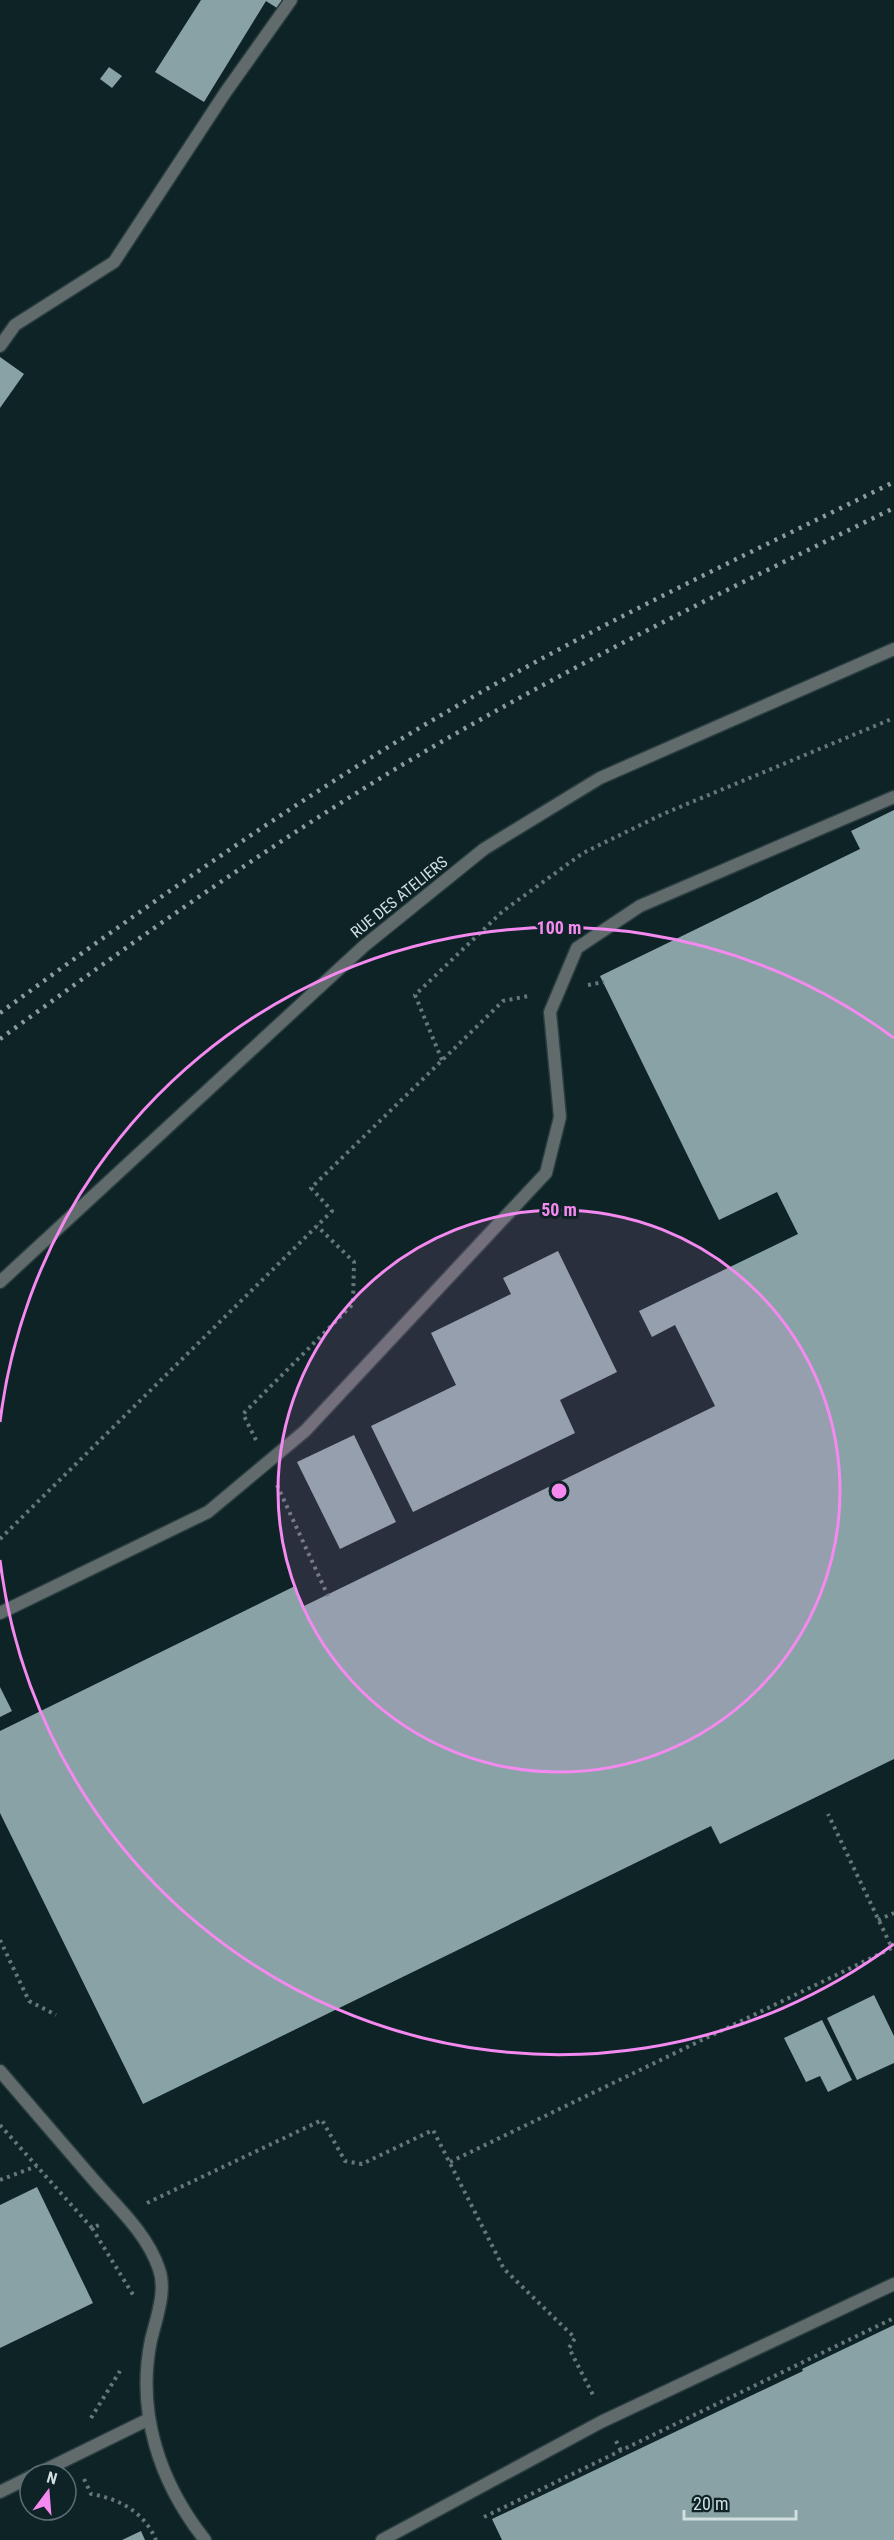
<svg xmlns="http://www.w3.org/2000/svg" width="894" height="2540" viewBox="0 0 894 2540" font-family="'Roboto Condensed',sans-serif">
  <rect width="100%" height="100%" fill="#0e2326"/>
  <g fill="#89a2a5">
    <path d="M201,0H282L277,8L266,1L204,102L155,72Z"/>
    <path d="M109,67L122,76L112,88L100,79Z"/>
    <path d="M0,357L24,374L0,408Z"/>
    <path d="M894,810V1759L720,1844L711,1826L143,2104L0,1813V1731L295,1586L304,1606L715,1406L675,1325L652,1337L639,1311L798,1234L777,1192L719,1220L600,976L860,849L851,831Z"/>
    <path d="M558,1251L617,1372L560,1400L575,1433L413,1512L371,1426L456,1385L431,1333L511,1294L503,1278Z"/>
    <path d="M354,1435L396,1522L340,1549L297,1462Z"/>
    <path d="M0,1687L12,1711L0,1717Z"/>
    <path d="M874,1995L894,2036V2063L857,2080L827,2018Z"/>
    <path d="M822,2020L852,2080L828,2092L820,2076L806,2082L784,2038Z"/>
    <path d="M37,2187L93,2303L0,2348V2205Z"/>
    <path d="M894,2325V2540H502L492,2519L803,2371L802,2369Z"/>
    <path d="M141,2531L145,2540H122Z"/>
  </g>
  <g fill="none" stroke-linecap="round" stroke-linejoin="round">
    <defs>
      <g id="service">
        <path d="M0,346L15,325L114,262L225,93L291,0"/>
        <path d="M0,1613L208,1512L305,1431L546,1173L560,1117L550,1012L577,948L640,906L894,797"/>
        <path d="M0,2071C31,2107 61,2142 92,2178C116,2206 147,2233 159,2269C167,2291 156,2319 151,2340C136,2413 160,2483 205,2540"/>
        <path d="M37,2474L147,2420"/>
        <path d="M0,2492L30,2477"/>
        <path d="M382,2540L601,2422L894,2284"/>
      </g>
      <path id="tertiary" d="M0,1282L364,946L484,849L600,778L894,649"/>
    </defs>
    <use href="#service" stroke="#293d40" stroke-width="15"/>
    <use href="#tertiary" stroke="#293d40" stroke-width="15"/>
    <g stroke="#66777a" stroke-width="4" stroke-dasharray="3 4.5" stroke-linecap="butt">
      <path d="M588,985L604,982"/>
      <path d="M442,1060L415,995L503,911L583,853L663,814L894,718"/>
      <path d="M256,1440L243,1414L353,1304L354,1262L317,1226"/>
      <path d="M277,1485L328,1596"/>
      <path d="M0,1539L332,1211L311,1188L503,1001L528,996"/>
      <path d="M878,1920L894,1913"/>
      <path d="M0,1940L29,2001L56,2015"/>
      <path d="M0,2125L92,2228L99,2225"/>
      <path d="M450,2162L892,1948L828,1814"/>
      <path d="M0,2180L37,2166"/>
      <path d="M147,2203L322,2120L345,2161L362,2164L433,2130L504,2269L575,2338L569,2348L594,2397"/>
      <path d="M92,2228L135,2298"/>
      <path d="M91,2418L120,2371"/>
      <path d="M616,2441L621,2451"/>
      <path d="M84,2479L91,2494C120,2499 144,2512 156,2540"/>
      <path d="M484,2517L894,2318"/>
    </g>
    <use href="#service" stroke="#616b6c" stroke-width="12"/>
    <use href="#tertiary" stroke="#616b6c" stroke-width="12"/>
    <g stroke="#8d9d9f" stroke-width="4.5" stroke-dasharray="3 6" stroke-linecap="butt">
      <path d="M0,1013C128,919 257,827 393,744C554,645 725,565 894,482"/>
      <path d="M0,1039C131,943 263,849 402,765C561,670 728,589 894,508"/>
    </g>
  </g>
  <circle cx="559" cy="1491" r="281" fill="#f489f0" fill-opacity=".12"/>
  <g fill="none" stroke="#f489f0" stroke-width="3">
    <circle cx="559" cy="1491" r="281"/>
    <path d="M894 1944A563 563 0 0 1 0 1560M0 1422A563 563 0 0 1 894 1038"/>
  </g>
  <g text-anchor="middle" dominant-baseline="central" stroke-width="6" stroke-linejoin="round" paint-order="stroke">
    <g font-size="16" fill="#d2dfe1" stroke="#0e2326">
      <text transform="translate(399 897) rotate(-39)">RUE DES ATELIERS</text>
    </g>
  </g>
  <circle cx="559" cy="1491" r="9" fill="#f489f0" stroke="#0e2326" stroke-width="3"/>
  <g font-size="18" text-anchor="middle" font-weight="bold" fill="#f489f0" stroke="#0e2326" stroke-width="6" stroke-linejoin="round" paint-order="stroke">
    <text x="559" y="934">100 m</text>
    <text x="559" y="1216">50 m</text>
  </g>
  <g transform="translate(48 2492) rotate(16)"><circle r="28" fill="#0e2326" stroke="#5c6e71" stroke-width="1.5"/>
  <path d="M0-4.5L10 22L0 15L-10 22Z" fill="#f489f0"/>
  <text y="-9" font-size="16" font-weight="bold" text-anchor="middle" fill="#d2dfe1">N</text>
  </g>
  <path d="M684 2510v9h112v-9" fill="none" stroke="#d2dfe1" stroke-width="3"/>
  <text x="693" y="2510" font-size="18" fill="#d2dfe1" stroke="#0e2326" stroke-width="4.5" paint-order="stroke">20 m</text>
</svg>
